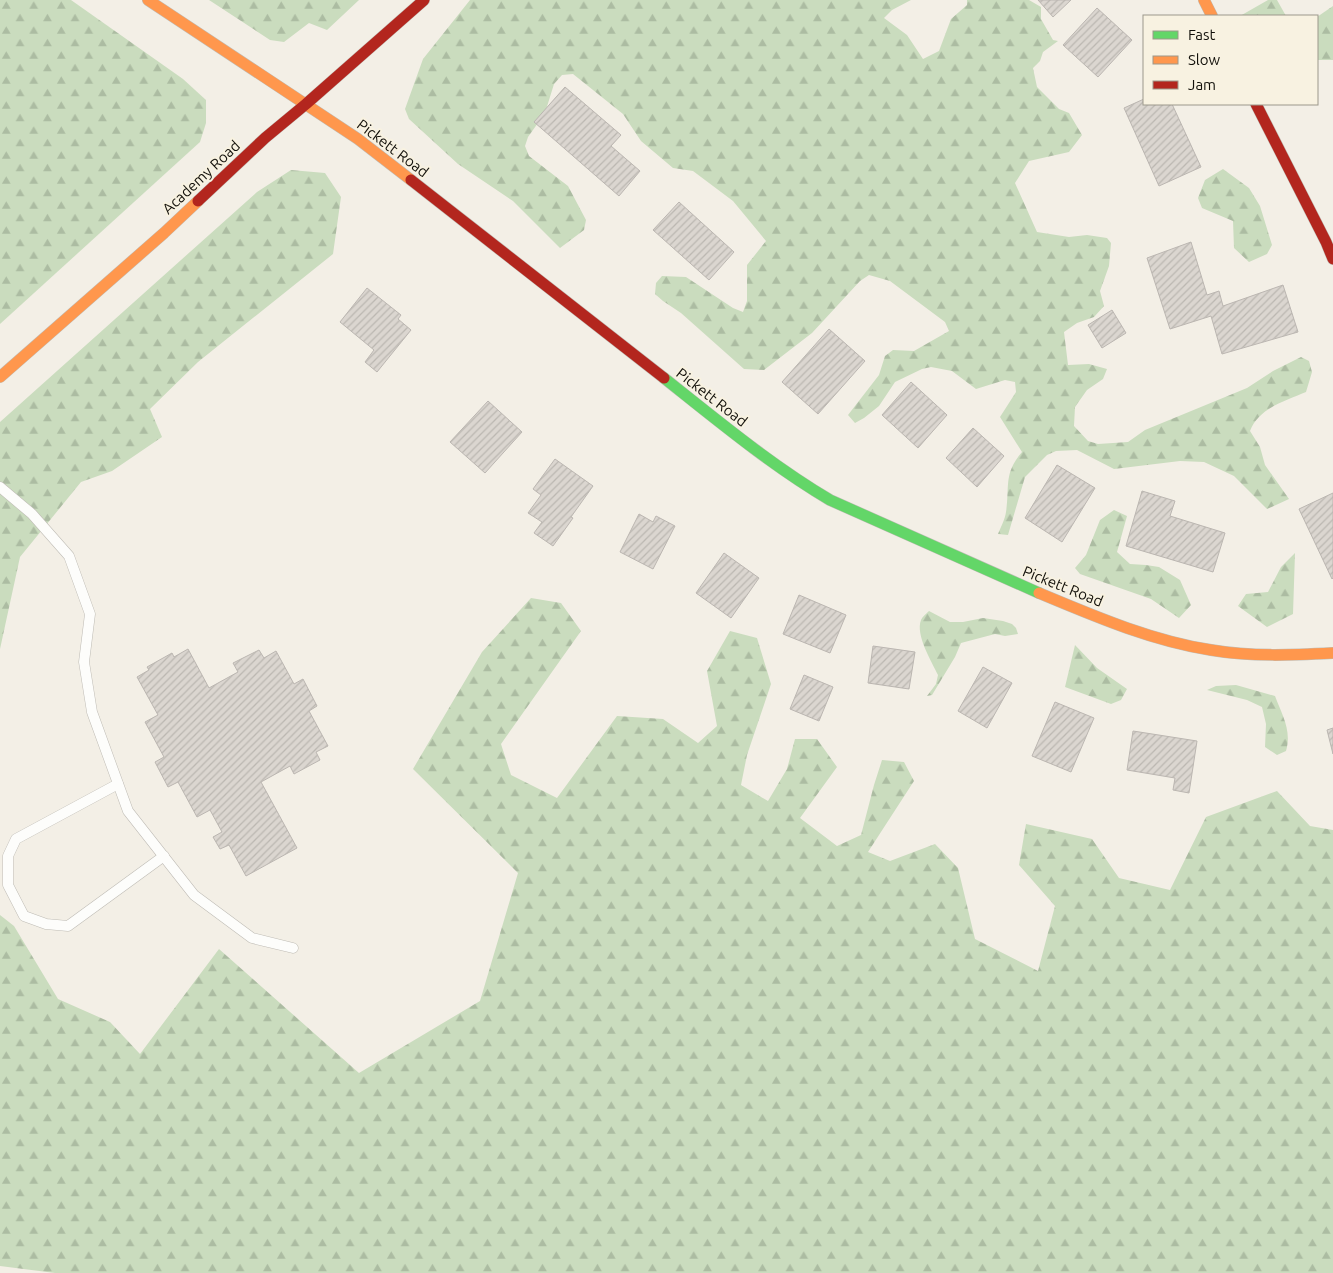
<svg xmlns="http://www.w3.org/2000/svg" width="1333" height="1273" viewBox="0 0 1333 1273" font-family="Ubuntu,sans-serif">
  <defs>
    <pattern id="forest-firs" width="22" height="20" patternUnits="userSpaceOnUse" patternTransform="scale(1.25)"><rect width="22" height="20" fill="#cadcbe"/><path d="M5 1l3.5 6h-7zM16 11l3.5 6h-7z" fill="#acbca2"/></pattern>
    <pattern id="building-hatch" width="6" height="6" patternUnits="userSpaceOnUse" patternTransform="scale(1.25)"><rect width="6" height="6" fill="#dbd6d0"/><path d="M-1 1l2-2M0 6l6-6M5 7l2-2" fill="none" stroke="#bbb7b1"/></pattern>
  </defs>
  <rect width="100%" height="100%" fill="#f3efe6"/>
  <g fill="url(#forest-firs)">
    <path d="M0,0H71L183,79L206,100V123L200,142L0,324Z"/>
    <path d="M209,0H359L327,30L309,23L284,42L270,40Z"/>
    <path d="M470,0H911L892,10L884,18L907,35L923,59L939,51L951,19L967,5V0H1029L1041,7V19L1053,40L1058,41L1043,52L1040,61L1033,68L1037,87L1059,109L1069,113L1082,135L1069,152L1029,161L1015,183L1037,232L1069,237L1087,235L1107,238L1111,243L1109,266L1100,291L1104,306L1094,317L1077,323L1064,332L1068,365L1089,364L1107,369L1103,379L1087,390L1075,407L1074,426L1088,441L1098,444L1128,442L1145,430L1247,388L1273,371L1301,357L1309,361L1312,372L1306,392C1285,401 1259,408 1250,431L1260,447L1265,465L1289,499L1267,509L1234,476L1204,462L1180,461L1114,469L1077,450L1056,451L1047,455L1025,477L1008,535L998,534C1001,527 1005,519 1006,512C1010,487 1003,474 1022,452L1000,417L1016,392L1015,382L1005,380L976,389L952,371L931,367L922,369L895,382L879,406L864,418L855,423L848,415L879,375L885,356L893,350L914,351L949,331L945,322L890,281L869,275L860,281L812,333L764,370L744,369L681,313L663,301L655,294L656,283L662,276L686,277L733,308L743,312L747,301V265L766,241L733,201L693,171L673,168L641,141L623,114L573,74L562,75L554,84L545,113L528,137L525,146L529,156L568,186L586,220L584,230L560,248L513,201L458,164L409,119L405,109L423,59Z"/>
    <path d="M1268,0H1277L1286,16H1240Z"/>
    <path d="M1333,6V60H1317V17Z"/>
    <path d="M1223,169L1249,188L1260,206L1272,245L1267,254L1249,262L1234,248L1233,221L1202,208L1198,198L1205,180Z"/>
    <path d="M291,170L325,173L341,197L333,254L198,362L150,409L162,437L112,471L81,482L20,557L0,649V422L257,192Z"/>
    <path d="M1114,510L1127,516L1117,552L1130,564L1146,565L1159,567L1180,580L1191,605L1179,618L1151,599L1080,574L1075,568L1086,555L1100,520Z"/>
    <path d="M1295,553L1293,614L1267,627L1238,606L1246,594L1268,592L1281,567Z"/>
    <path d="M531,598L561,603L581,631L501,744L511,775L557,798L617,716L663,719L698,743L717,726L707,671L730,631L757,638L771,684L747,755L741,785L768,801L787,769L795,739H817L837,767L800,818L837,846L861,835L874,785L882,760L904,762L914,781L868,852L890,861L935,844L958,868L975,939L1038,971L1055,906L1019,865L1026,824L1092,839L1119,878L1170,890L1206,817L1277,791L1310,826L1333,830V1273H55L0,1266V915L14,926L58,999L110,1022L140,1054L219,949L359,1073L480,1001L518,873L413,769L482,652Z"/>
    <path d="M929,611L950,622H963L983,618L1003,621L1012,624L1016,628L1018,634L1005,636L995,634L961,643L955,657L932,695L927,696L936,684L938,675C932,662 915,635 921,620C922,617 926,614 929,611Z"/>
    <path d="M1075,645L1097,668L1127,689L1121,700L1111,704L1065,687Z"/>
    <path d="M1236,685L1275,696C1282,715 1292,730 1286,751L1277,755L1265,747L1266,724L1262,707L1247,700L1207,690L1216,686Z"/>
  </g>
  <g fill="url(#building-hatch)" stroke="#bbb6b1">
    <path d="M1038,0H1071L1053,17Z"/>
    <path d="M1097,8L1132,40L1098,77L1063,45Z"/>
    <path d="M565,87L621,135L611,146L640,171L619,196L534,122Z"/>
    <path d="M1144,99V104H1172L1201,167L1159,186L1124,108Z"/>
    <path d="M679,202L734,252L709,280L653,230Z"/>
    <path d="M1191,242L1207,295L1219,291L1223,306L1283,285L1298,332L1222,354L1211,316L1170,329L1147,258Z"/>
    <path d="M367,288L401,315L398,319L411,330L377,372L365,362L374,350L340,322Z"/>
    <path d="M1112,310L1126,333L1102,348L1088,325Z"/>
    <path d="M829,329L865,361L818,414L782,382Z"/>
    <path d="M911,382L947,415L918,448L882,415Z"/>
    <path d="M488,401L522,432L485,473L450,442Z"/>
    <path d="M973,428L1004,456L977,487L946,458Z"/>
    <path d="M555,459L593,486L571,517L573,518L553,546L534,533L542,522L528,513L541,495L533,489Z"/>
    <path d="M1057,465L1095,488L1062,542L1025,518Z"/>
    <path d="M1142,491L1175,501L1170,516L1225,533L1213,572L1126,546Z"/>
    <path d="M1333,493V578L1332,579L1299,509Z"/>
    <path d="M639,514L653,522L656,516L675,526L653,569L620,552Z"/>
    <path d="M724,553L759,578L731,618L696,593Z"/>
    <path d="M799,595L846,615L830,653L783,634Z"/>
    <path d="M873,646L915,652L909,689L868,683Z"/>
    <path d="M188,649L209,688L238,672L233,663L259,650L264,658L276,651L294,684L303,679L317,706L309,711L328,746L316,752L320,760L294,774L290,766L261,782L297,848L246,876L229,845L220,849L213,837L222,832L210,810L197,817L178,782L168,787L155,762L164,757L145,722L158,715L137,677L149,670L147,667L172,653L174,657Z"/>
    <path d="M983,667L1012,683L987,728L958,711Z"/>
    <path d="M804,675L833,687L819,721L790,709Z"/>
    <path d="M1055,702L1094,718L1071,772L1032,756Z"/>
    <path d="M1333,728V754L1327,730Z"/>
    <path d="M1133,731L1197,741L1189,793L1173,790L1175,778L1127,770Z"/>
  </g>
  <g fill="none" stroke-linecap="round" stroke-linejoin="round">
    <defs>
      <g id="lane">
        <path d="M0,487L32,514L69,556L90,614L84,662L92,712L128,811L194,895L252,938L293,948"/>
        <path d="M118,784L16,839L8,856V885L24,916L46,924L68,926L164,856"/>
      </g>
      <path id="fast" d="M664,378C718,421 771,465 830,500L1039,593"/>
      <g id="slow">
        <path d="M148,0L358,139L411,180"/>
        <path d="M1204,0L1212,16"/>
        <path d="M0,377L164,233L198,201"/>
        <path d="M1039,593C1094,616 1152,641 1211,650C1252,657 1293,655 1333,653"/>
      </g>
      <g id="jam">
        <path d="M1256,104L1326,242L1333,259"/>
        <path d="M411,180L664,378"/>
        <path d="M198,201L265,138L306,104L424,0"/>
      </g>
    </defs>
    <use href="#lane" stroke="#bfbcb5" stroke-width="11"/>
    <use href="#fast" stroke="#bfbcb5" stroke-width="12"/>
    <use href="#slow" stroke="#bfbcb5" stroke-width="12"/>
    <use href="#jam" stroke="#bfbcb5" stroke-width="12"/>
    <use href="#lane" stroke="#fdfdfb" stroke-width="10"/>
    <use href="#fast" stroke="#63d668" stroke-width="11"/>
    <use href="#slow" stroke="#ff974d" stroke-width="11"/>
    <use href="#jam" stroke="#b3261e" stroke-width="11"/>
  </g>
  <g text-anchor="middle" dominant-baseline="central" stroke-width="4" stroke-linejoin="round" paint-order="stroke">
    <g font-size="15" fill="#12100a" stroke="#f8f2e1">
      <text transform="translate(393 148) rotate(37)">Pickett Road</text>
      <text transform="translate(201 177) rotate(-43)">Academy Road</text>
      <text transform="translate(712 397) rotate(38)">Pickett Road</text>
      <text transform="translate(1063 586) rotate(22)">Pickett Road</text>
    </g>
  </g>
  <rect x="1143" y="15" width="175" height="90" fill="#f8f2e1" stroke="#9c988b"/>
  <rect x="1153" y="31" width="25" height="8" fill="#63d668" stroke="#9c988b"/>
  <text x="1188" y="40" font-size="15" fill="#12100a">Fast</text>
  <rect x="1153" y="56" width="25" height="8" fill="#ff974d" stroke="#9c988b"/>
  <text x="1188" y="65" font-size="15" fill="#12100a">Slow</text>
  <rect x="1153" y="81" width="25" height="8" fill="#b3261e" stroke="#9c988b"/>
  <text x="1188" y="90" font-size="15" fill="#12100a">Jam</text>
</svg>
